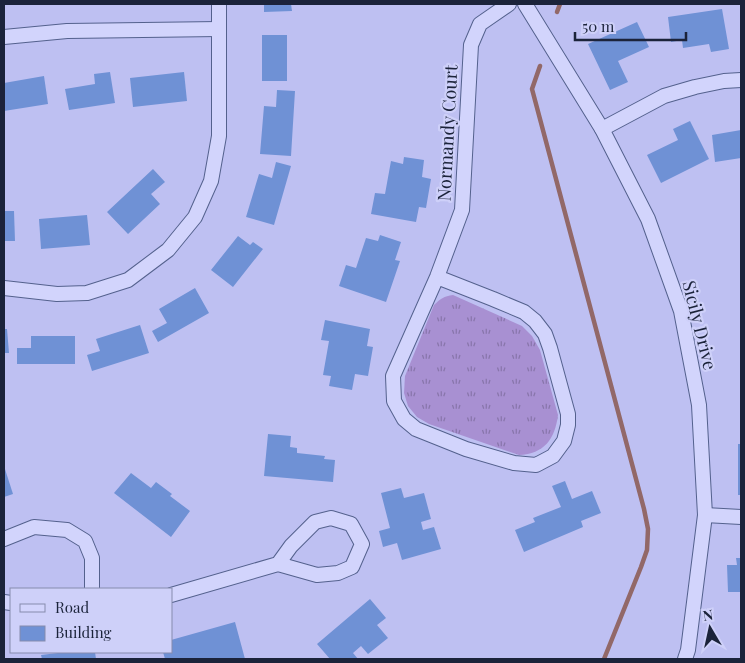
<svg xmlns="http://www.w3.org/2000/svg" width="745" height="663" viewBox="0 0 745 663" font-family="'Playfair Display',serif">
  <defs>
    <pattern id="grass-tufts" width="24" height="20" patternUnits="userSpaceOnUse" patternTransform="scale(1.25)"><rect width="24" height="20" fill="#a890d2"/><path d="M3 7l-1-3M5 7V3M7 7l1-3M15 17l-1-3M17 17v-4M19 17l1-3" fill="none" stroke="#8875ab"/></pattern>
  </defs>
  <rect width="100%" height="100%" fill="#bec0f2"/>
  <path fill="url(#grass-tufts)" d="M453,295L522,326L532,336L540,350L558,415C555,439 544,454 519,455L429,424L417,417L408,406L404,393L405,376L434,305C440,299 444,296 453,295Z"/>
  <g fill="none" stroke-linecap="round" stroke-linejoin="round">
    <g stroke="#926868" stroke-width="4.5">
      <path d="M557,12L560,4"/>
      <path d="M540,66L532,89L644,509L648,529L647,550L641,567L604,659"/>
    </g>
  </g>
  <g fill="#6f91d5">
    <path d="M264,4H291L292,11L264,12Z"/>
    <path d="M722,9L729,49L711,52L709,44L683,48L682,40L671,42L668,17Z"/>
    <path d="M637,22L649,47L618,61L628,82L610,90L588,44Z"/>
    <rect x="262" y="35" width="25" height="46"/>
    <path d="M110,72L115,103L69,110L65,89L95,84L94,74Z"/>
    <path d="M184,72L187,101L133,107L130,78Z"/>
    <path d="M44,76L48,104L4,111V83Z"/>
    <path d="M277,90L295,91L291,156L260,154L264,106L276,107Z"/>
    <path d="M690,121L709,159L661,183L647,155L678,140L673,129Z"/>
    <path d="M741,130V158L715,162L712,135Z"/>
    <path d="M404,157L424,160L422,177L431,179L426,208L419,207L416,222L371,214L375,193L385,194L391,161L403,164Z"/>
    <path d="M276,162L291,166L274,225L246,217L259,174L272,178Z"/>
    <path d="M153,169L165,182L151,194L160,204L128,234L107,212Z"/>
    <path d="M4,211H14L15,241H4Z"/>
    <path d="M87,215L90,245L41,249L39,219Z"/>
    <path d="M380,235L401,242L395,260L400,261L386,302L339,286L346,265L356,268L366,238L378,241Z"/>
    <path d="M238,236L250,245L253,242L263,249L233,287L211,270Z"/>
    <path d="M195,288L209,313L158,342L152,331L167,323L159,309Z"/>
    <path d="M325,320L370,329L367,346L373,347L368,376L355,374L352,390L329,386L331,376L323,375L329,341L321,340Z"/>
    <path d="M140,325L149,353L92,371L87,355L100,351L96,339Z"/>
    <path d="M4,329H7L9,353H4Z"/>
    <path d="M31,336H75V364H17V348H31Z"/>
    <path d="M268,434L291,436L290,447L297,448V453L325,456L324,459L335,460L333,482L264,476Z"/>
    <rect x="738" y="444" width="3" height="51"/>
    <path d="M4,466L13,494L4,497Z"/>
    <path d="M131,473L151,488L156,482L172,494L170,496L190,511L171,537L114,493Z"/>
    <path d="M565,481L572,499L592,491L601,513L581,521L583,527L524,552L515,530L535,522L533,518L561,507L552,486Z"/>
    <path d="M401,488L404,498L424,493L431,519L421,522L423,530L434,527L441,549L402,560L397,543L383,547L379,531L390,528L381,493Z"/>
    <path d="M736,558H741V592H728L727,565H737Z"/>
    <path d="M370,599L386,618L377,625L388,638L368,654L361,646L353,653L358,659H330L317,644Z"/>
    <path d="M235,622L245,659H165L163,652H171V640Z"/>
    <path d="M66,652H95L96,659H42L41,655Z"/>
  </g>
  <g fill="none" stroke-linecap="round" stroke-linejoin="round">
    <defs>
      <g id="street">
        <path d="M525,4L602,129L648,219L681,311L699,405L705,515L688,650L685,659"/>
        <path d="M4,37L67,31L219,29"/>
        <path d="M602,129L664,96L695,87L724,81L741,80"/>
        <path d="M437,277L493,299L524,312L535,321L545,334L550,348L568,414V425L564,441L553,456L536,465L514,463L466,449L416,429L404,419L394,401L393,376L437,277L462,210L471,45L480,24L509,4"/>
        <path d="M4,288L57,294L87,293L128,280L168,250L195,217L211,181L219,136V4"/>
        <path d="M705,515L741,517"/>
        <path d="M4,539L34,527L67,530L85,541L92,558V589"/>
        <path d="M171,595L278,564L317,575L338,573L352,567L362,544L351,524L331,518L315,522L291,546L278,564"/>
        <path d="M4,602L11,603"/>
      </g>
    </defs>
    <use href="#street" stroke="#54618d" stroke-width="16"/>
    <use href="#street" stroke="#d2d4fc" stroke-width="14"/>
  </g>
  <g text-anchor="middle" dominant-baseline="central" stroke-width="4.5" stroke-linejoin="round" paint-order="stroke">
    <g font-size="18" fill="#1b233a" stroke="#ced0f9">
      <text transform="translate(447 133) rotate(-87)">Normandy Court</text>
      <text transform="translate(700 325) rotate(76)">Sicily Drive</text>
    </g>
  </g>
  <rect width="745" height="663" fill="none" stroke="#1b233a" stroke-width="10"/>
  <rect x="10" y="588" width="162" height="65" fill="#ced0f9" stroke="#868bad"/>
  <rect x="20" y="604" width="25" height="8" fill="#d2d4fc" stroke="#868bad"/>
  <text x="55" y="613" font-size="15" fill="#1b233a">Road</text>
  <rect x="20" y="626" width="25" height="15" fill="#6f91d5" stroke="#868bad"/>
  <text x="55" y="638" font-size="15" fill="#1b233a">Building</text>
  <g transform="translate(710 628) rotate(351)" stroke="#ced0f9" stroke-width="4" paint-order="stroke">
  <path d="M0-4L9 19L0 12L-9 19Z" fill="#1b233a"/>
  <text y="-8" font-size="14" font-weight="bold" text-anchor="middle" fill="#1b233a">N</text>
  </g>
  <path d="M575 32v8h111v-8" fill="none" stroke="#1b233a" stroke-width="2.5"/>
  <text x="582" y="32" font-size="15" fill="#1b233a" stroke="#ced0f9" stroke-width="4" paint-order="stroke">50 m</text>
</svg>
